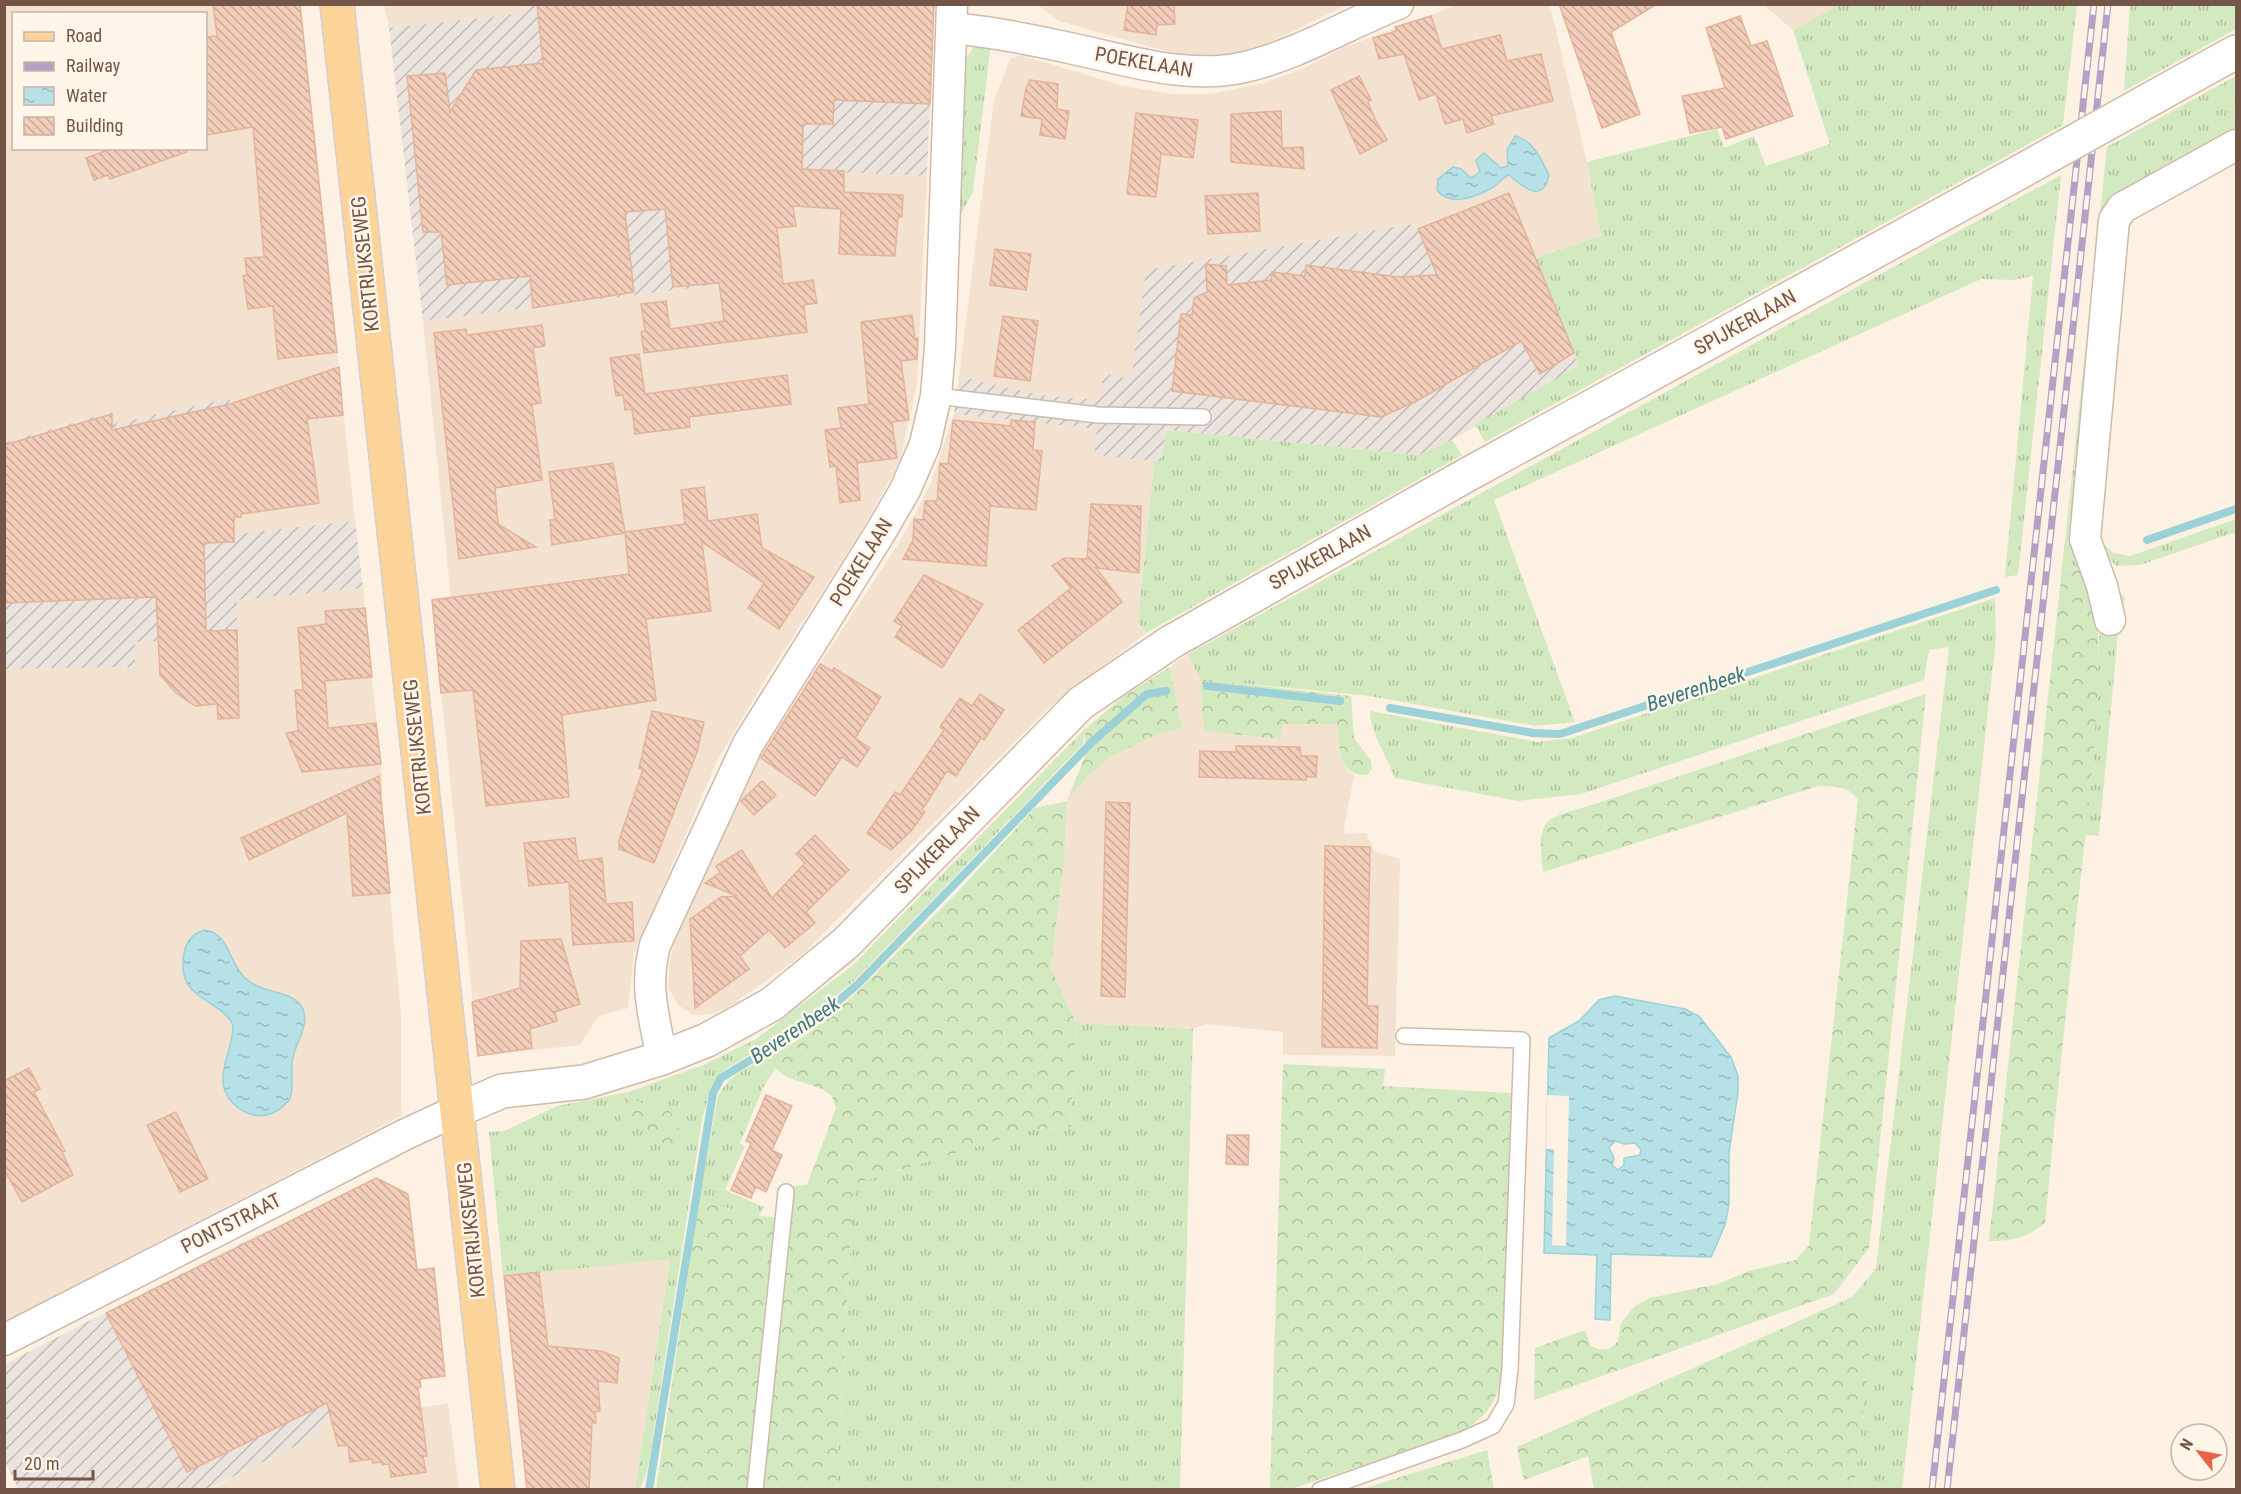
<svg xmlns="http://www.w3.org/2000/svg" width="2241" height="1494" viewBox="0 0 2241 1494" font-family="'Roboto Condensed',sans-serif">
  <defs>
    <pattern id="industrial-furrows" width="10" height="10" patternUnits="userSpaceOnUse" patternTransform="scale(1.5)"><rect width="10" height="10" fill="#ebe3dd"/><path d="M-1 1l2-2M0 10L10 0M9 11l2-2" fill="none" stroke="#c3bbb5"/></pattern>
    <pattern id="grass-tufts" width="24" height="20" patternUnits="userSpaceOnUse" patternTransform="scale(1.5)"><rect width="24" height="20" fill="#d3eac0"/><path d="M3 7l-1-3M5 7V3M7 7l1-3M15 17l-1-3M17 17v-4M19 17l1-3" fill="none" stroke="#b0c09e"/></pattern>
    <pattern id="forest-crowns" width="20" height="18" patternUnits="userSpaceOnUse" patternTransform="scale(1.5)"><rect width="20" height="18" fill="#d3eac0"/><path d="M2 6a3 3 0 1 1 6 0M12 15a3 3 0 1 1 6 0" fill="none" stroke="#b0c09e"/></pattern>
    <pattern id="water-ripples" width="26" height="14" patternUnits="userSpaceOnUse" patternTransform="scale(1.5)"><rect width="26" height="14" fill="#b6e1e6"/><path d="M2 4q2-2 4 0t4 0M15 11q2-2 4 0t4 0" fill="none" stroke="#99b9bc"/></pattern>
    <pattern id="building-back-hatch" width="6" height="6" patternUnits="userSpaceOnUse" patternTransform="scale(1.5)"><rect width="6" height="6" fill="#f2cdb9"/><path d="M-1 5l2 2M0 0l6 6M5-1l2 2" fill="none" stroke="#c9a998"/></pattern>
  </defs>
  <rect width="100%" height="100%" fill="#fcf1e2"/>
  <g fill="#f4e2d0" fill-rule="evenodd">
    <path d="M5,5H300L355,521L234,534L230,398L112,424V412L5,442ZM14,14H206V148H14Z"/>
    <path d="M384,5H526L527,13L389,28Z"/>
    <path d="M1037,5H1347L1254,50L1204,59L1158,49L1059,21Z"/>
    <path d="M1457,5H1550L1587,162L1601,236L1535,258L1508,193L1418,229L1410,224L1147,270L1132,379L1100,400L1040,395L959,376L994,100L1010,59L1021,55L1120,85L1171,94H1210L1265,83L1304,68L1345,47Z"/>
    <path d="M1764,5H1838L1793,30Z"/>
    <path d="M796,168L927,176L917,384L900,461L858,537L770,672L718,759L634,954L628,1008L598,1016L580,1045L478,1056L432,600L451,598L423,321L782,277L777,228L796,226L789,170Z"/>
    <path d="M954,414L1097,429L1094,455L1154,461L1138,621L1146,633L1051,706L801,956L730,1006L712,1014L694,1015L678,1005L669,989V965L673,946L757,760L902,538L931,483Z"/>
    <path d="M155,567L205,576L206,630L237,600L363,588L382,776V812L401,1013V1116L5,1322V669L135,667V642L159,641Z"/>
    <path d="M1188,654L1200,679L1204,731L1279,739L1283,724H1338L1340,756L1347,770L1354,775L1343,834L1366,833L1375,852L1400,859L1395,1056L1283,1055V1032L1206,1024L1193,1029L1076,1023L1051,968L1064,860L1067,801L1089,775L1109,758L1154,736L1182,728L1170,667Z"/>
    <path d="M699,1066L635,1489H527L489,1132L505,1131L557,1106L629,1092Z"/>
    <path d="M448,1403L459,1489L208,1490L320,1434V1423L374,1409L381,1414Z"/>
  </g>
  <g fill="url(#industrial-furrows)">
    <path d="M526,4L934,5L927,176L789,170L796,226L777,228L783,277L423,321L389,28L527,13Z"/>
    <path d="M1509,193L1579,366L1452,440L1419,455L1167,430L1161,462L1094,455L1097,429L954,414L959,376L1040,395L1100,400L1103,374L1131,379L1146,270L1410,224L1418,229Z"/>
    <path d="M230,398L234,534L355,521L363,588L237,600V630L206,631L204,576L155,567L157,633H160V641L135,642V667L5,669V442L112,412L113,424Z"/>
    <path d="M267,1230L302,1303L374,1409L320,1423V1434L208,1489H18L5,1461V1364Z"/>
  </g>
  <g fill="url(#grass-tufts)">
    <path d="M1838,5H2077L2063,125L1485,442L1475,425L1579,366L1535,258L1601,236L1587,162L1717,129L1724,148L1754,136L1766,166L1830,144L1793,30Z"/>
    <path d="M2130,5H2236V29L2124,91Z"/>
    <path d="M991,43L973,192L957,221L964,61L975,45Z"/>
    <path d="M2236,76V137L2114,202L2095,571L2125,597L2118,634L2099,836L2085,835L2100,629L2095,571L2062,568L2107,147Z"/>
    <path d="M2061,175L2018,575L2005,577L2033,276L2013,280L1981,279L1494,500L1575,722L1535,726L1370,696L1200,679L1188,654Z"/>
    <path d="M1167,430L1419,455L1452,440L1462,455L1146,633L1138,622L1154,461H1161Z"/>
    <path d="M2236,519V532L2140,565L2116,566L2096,544H2104L2113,553L2130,556Z"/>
    <path d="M1995,598L1996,638L1902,1489H1854L1872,1337L1871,1315L1852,1297L1876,1269L1949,647L1929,650L1924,680L1581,794L1518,801L1395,778C1388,759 1369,729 1370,711L1537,742L1572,738Z"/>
    <path d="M1085,729L1083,744L856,979L810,1018L724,1070L710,1090L702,1120L648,1468L640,1489H635L670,1259L503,1276L489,1132L505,1131L557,1106L629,1092L699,1067L756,1039L851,967Z"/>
    <path d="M1076,1023L1193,1029L1180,1489L836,1490L854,1184L1031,1130L1071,1127Z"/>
    <path d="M763,1060L775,1069L763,1088L740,1143L745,1146L725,1190L764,1207L759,1216L699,1201L718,1096C729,1076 743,1070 763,1060Z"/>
  </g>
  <g fill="url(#forest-crowns)">
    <path d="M2062,568L2095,571C2105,681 2090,793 2078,902C2066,1009 2055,1116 2045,1223C2026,1238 2013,1241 1989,1241Z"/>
    <path d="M1170,667L1182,728L1154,736L1109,758L1089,775L1067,801L1064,860L1051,968L1076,1023L1071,1127L1031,1130L854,1184L836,1489L656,1490L699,1201L759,1216L788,1218L792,1186L807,1185L836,1108L832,1096L822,1089L787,1077L763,1060L805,1036L852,997L955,895L1035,808L1067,801L1085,756V729L1125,695Z"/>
    <path d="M1200,679L1351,696L1354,738L1371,761L1372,769L1367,775C1335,775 1341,747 1337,724H1283L1280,739L1204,731Z"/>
    <path d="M1926,694L1869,1248L1834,1294L1534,1400L1535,1348L1585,1330L1591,1346L1600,1350L1609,1349L1618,1341L1621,1323L1634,1307L1650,1298L1718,1284L1749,1271L1796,1260L1809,1245L1858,800C1848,785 1835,787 1818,786L1543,872C1536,814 1546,819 1595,804Z"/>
    <path d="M1283,1064L1385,1069L1383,1086L1511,1093L1504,1341C1501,1387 1501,1407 1461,1433L1291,1489L1270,1490Z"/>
    <path d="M628,1097L640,1102L652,1112L669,1111C680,1122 683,1136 672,1148L661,1147L650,1131L643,1126L633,1128L624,1125L617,1110L620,1102Z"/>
    <path d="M1852,1297L1871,1315L1872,1337L1854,1489H1594L1588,1456L1524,1480L1517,1447Z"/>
    <path d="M1487,1450L1494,1489H1362Z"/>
  </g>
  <g fill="url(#water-ripples)" stroke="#9cd1d8" stroke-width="1.5" fill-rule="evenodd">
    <path d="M1515,136C1532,139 1542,160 1549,175C1543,206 1521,185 1509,175C1501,178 1497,186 1490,189C1473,198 1450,207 1437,190L1438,179L1453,167L1461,169L1471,178L1480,172L1476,160L1484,153L1501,168L1508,166L1507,150Z"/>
    <path d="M204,930C229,932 229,963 244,977C263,996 294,989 303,1009C310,1026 294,1045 292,1062C291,1075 294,1086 290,1099C281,1110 269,1118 254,1115C244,1113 237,1108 231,1101C211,1078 234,1051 233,1025C219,997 175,1001 184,953C186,941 192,934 204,930Z"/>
    <path d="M1615,996L1685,1009L1699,1016L1731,1057L1738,1076V1092L1729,1153V1204L1725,1225L1711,1257L1611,1254L1610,1320L1595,1319L1597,1255L1544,1253L1549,1038L1579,1021L1599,1000ZM1616,1141L1624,1144L1635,1143L1641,1150L1640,1155L1624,1158V1165L1618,1170L1612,1165L1614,1158L1609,1147Z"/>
  </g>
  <path fill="#fcf1e2" d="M1547,1095L1569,1096L1566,1246L1552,1245L1554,1149H1546Z"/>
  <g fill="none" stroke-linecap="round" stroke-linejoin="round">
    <g stroke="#9cd1d8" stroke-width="8">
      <path d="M2147,540L2236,509"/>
      <path d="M1207,686L1340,701"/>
      <path d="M1390,708L1533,733L1560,734L1996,590"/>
      <path d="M649,1490L713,1093L721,1078L815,1021L858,984L1092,742L1147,694L1166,691"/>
    </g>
  </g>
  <g fill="url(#building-back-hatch)" stroke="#e5b399" stroke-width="1.5">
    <path d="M213,4H300L337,352L278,359L273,306L248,309L243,276L247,275L245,258L264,257L253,127L206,135L207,37L217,36Z"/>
    <path d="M537,4H934L930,104L834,100L833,124H803L802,169L844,171V192L903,195L902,217H898L895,256L839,254L841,209L793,206L796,226L777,228L783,284L813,280L817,303L804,305L807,332L644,353L641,332L645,331L641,304L666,301L670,329L724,321L719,283L673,287L665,209L625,212L634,292L533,308L530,276L447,285L441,232H423L407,76L445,73L450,112L476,70L543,63Z"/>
    <path d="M1128,4H1174L1175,24L1157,25L1156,35L1124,30Z"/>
    <path d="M1559,4H1657L1611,32L1640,114L1602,128Z"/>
    <path d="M1431,16L1442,49L1500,35L1507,61L1541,54L1553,101L1491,116L1494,124L1467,133L1463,119L1445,124L1436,94L1419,100L1404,54L1379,59L1373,38L1396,31L1395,27Z"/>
    <path d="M1740,16L1751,46L1767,41L1793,116L1726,139L1722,127L1690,133L1682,96L1725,88L1706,28Z"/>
    <path d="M1359,76L1371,100L1368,102L1376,121L1387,140L1360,154L1331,90Z"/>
    <path d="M1030,80L1058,84L1057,109L1069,111L1065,139L1040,135L1042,119L1021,116L1026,88Z"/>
    <path d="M1281,111L1282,148L1303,147L1304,169L1231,162V114Z"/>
    <path d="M1136,113L1198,120L1193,158L1161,154L1156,197L1127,194Z"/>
    <path d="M113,148H187V152L110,179L108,175L94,180L86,158Z"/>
    <path d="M1258,193L1260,231L1208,234L1205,196Z"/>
    <path d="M1509,193L1574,353L1540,374L1521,341L1415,402L1381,417L1172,391L1181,314L1192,315L1194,298L1207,292L1206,264L1226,266L1227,285L1271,280L1272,272L1305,276L1306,265L1398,277L1437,275L1418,229Z"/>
    <path d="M995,249L1031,254L1026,290L990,285Z"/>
    <path d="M912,315L915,339L918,338L917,359L901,361L909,420L892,422L897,458L857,463L860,500L840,503L836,466L830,467L825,430L841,428L838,408L869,404L861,322Z"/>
    <path d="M1003,316L1038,321L1030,381L994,376Z"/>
    <path d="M542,325L545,346L533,348L541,403L532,404L542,480L495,488L498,524L536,547L459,559L434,333L466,329L467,335Z"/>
    <path d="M639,354L645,394L787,375L791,404L689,417L690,427L635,434L632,409L625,410L623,395L616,396L610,358Z"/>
    <path d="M339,367L343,415L307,419L319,503L241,514V517H234V542L204,543L206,631L237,630L239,718L218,719L217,704L195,706L176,693L160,675L156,597L4,603V445L112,414V430L230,404Z"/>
    <path d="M953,420L1011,426V420L1035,422L1033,450L1042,451L1036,510L990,506L986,566L903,559L913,540L914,519L923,520L925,501H937L940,463L948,464Z"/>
    <path d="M613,463L625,532L685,524L681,490L704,487L708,521L757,514L762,548L814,577L779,629L748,608L764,583L702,542L711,611L646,619L656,700L562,715L569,797L486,806L473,690L441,693L432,600L629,574L625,533L552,545L550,520H555L549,472Z"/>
    <path d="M1091,504L1141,506L1139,573L1096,568L1122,602L1044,663L1018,630L1071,588L1052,566L1064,558L1087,559Z"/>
    <path d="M924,575L983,604L942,668L895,637L902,626L894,621Z"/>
    <path d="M365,608L372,677L325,681L328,728L376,723L381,764L302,772L286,733L298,731L295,690H303L298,628L326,624L325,611Z"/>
    <path d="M820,664L832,671L834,668L881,697L855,738L870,748L857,767L842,757L815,796L761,758Z"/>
    <path d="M980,694L1004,710L984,740L981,738L956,776L947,771L922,810L925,812L911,831L891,850L867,833L895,792L900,795L944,730L940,727L960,698L972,706Z"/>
    <path d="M652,711L704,722L697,752L654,863L619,849V840L643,769L639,768Z"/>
    <path d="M1236,746L1300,747L1301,756H1317L1316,777H1306V780L1199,777L1200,751L1236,752Z"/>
    <path d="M379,776L390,893L353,896L347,813L249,860L241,838Z"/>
    <path d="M762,781L776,795L754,815L741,801Z"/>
    <path d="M1106,802L1130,803L1125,997L1101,996Z"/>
    <path d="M815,835L849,870L806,912L815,923L785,948L769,930L740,956L749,969L695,1008L690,919L721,897L737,896L705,883L720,873L716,866L742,850L772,898L805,863L796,854Z"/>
    <path d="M575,838L578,861L602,858L606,904L632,902L634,941L573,945L569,882L529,886L524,843Z"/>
    <path d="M1325,846L1370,847L1367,1006H1378L1377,1048L1322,1047Z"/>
    <path d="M561,939L580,1004L555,1012L557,1021L530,1029L532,1048L478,1056L472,1002L520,988L521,941Z"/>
    <path d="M29,1068L40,1089L34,1092L65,1151L62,1152L73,1175L22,1202L4,1169V1081Z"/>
    <path d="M766,1095L792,1106L772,1150L782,1155L766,1192L756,1187L751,1198L731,1190L751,1143L746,1141Z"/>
    <path d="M176,1112L208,1179L180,1192L147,1125Z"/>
    <path d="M1227,1135H1249L1248,1165L1226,1164Z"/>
    <path d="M376,1178L408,1194L417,1270L434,1268L445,1376L420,1379L421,1387L418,1388L427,1456H423L426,1472L391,1477L389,1464L382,1465V1462L373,1463L372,1459L350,1462L348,1445L338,1446L327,1403L187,1472L106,1313Z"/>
    <path d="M539,1272L548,1346L601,1351L619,1358L617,1383L598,1381L600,1411L595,1412L596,1423H592L589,1490H527L504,1276Z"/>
  </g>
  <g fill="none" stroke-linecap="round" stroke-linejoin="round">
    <defs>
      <g id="service">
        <path d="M936,396L1098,415L1203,417"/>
        <path d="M755,1490L786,1192"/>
        <path d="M1320,1490L1462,1440L1493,1426L1506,1404L1510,1369L1522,1040L1404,1036"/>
      </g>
      <g id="minor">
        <path d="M952,28C993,32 1034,40 1074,49C1130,61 1188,80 1245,67C1297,55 1348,24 1398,4"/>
        <path d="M2110,620L2102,586L2085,539L2114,220L2122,208L2236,145"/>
        <path d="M662,1058C654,1017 644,986 655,945L748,744L880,533L905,490L925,444L936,396L940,348L952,4"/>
        <path d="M4,1340L406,1134L458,1110"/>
      </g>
      <g id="tertiary">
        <path d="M2158,95L2236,52"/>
        <path d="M458,1110L502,1091L584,1082L662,1058L707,1040L772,1004L846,943L1081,703L1171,642L1465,476L2018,173"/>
      </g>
      <path id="primary" d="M337,4L498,1490"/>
    </defs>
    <use href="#service" stroke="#d0baac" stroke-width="18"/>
    <use href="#minor" stroke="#d0baac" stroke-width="33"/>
    <use href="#tertiary" stroke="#d0baac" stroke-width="36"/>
    <use href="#primary" stroke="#d8d0cc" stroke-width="36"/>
    <use href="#service" stroke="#fff" stroke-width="15"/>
    <use href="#minor" stroke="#fff" stroke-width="30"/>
    <use href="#tertiary" stroke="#fff" stroke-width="33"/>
    <use href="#primary" stroke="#fcd399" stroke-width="33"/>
    <defs>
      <g id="rail">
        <path d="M1932,1490L2094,4"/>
        <path d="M1947,1490L2108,4"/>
      </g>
    </defs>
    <use href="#rail" stroke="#b3a1c6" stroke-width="7"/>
    <use href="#rail" stroke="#fff5e8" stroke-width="4.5" stroke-dasharray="14" stroke-linecap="butt"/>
    <defs>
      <path id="tertiary-bridge" d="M2018,173L2158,95"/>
    </defs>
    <use href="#tertiary-bridge" stroke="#d0baac" stroke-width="36" stroke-linecap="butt"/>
    <use href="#tertiary-bridge" stroke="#fff" stroke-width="33"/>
  </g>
  <g text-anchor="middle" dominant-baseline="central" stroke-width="5" stroke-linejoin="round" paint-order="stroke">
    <g font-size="20" fill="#745648" stroke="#fff5e8">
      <text transform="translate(1144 62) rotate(10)">POEKELAAN</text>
      <text transform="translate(365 264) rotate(-96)">KORTRIJKSEWEG</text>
      <text transform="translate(1745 322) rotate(-29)">SPIJKERLAAN</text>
      <text transform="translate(1320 557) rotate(-29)">SPIJKERLAAN</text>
      <text transform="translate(861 562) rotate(-58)">POEKELAAN</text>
      <text transform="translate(417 747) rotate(-96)">KORTRIJKSEWEG</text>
      <text transform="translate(937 850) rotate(-46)">SPIJKERLAAN</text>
      <text transform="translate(231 1223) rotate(-27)">PONTSTRAAT</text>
      <text transform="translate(471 1230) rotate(-96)">KORTRIJKSEWEG</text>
    </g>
    <g font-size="21" font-style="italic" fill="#3f7981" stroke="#fff5e8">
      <text transform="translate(1696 689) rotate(-18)">Beverenbeek</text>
      <text transform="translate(795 1030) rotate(-34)">Beverenbeek</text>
    </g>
  </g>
  <rect width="2241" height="1494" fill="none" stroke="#745648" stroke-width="12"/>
  <rect x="12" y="12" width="195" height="138" fill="#fff5e8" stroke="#c7b5a8" stroke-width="1.5"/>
  <rect x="24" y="32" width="30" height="9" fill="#fcd399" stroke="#c7b5a8" stroke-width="1.5"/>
  <text x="66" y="42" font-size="18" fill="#745648">Road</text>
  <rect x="24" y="62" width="30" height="9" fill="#b3a1c6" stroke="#c7b5a8" stroke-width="1.5"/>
  <text x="66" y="72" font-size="18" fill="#745648">Railway</text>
  <rect x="24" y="87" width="30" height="18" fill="url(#water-ripples)" stroke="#c7b5a8" stroke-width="1.5"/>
  <text x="66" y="102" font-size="18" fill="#745648">Water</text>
  <rect x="24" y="117" width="30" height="18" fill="url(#building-back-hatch)" stroke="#c7b5a8" stroke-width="1.5"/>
  <text x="66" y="132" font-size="18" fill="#745648">Building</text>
  <g transform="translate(2199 1452) rotate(301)"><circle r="28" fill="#fff5e8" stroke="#c7b5a8" stroke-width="1.5"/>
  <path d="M0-4.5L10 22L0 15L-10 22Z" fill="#e96245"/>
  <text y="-9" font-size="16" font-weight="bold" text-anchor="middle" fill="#745648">N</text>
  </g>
  <path d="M15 1470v9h78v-9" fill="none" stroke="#745648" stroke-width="3"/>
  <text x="24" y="1470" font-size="18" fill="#745648" stroke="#fff5e8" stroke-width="4.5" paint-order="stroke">20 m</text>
</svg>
